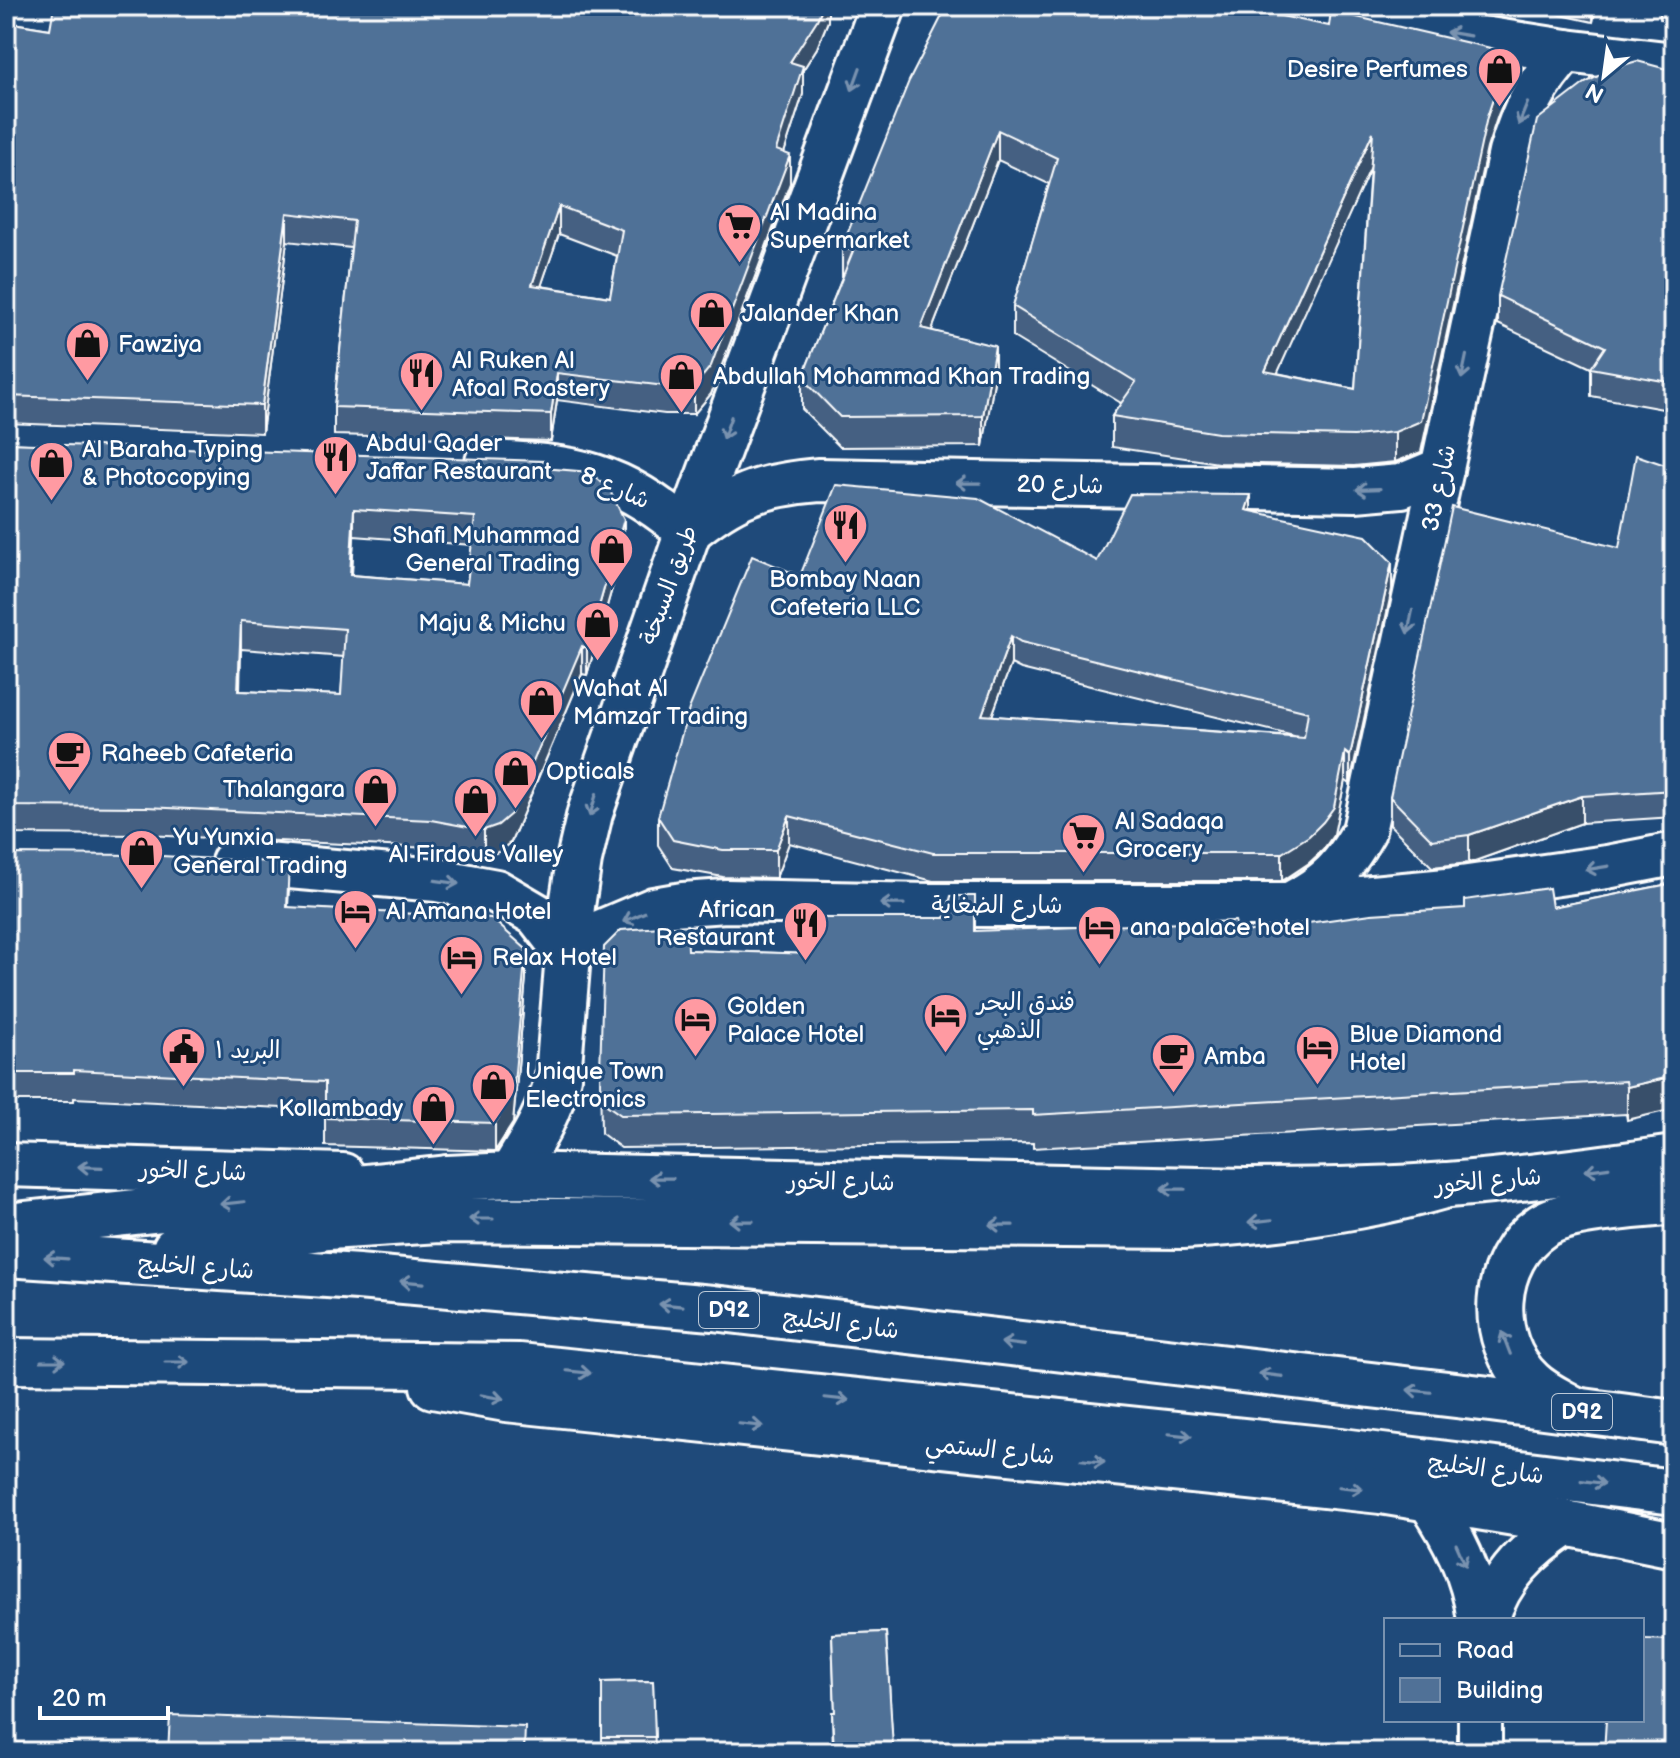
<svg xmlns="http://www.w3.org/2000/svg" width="1680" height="1758" viewBox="0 0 1680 1758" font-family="'Balsamiq Sans','Playpen Sans Arabic',sans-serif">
  <rect width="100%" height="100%" fill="#1f4a7a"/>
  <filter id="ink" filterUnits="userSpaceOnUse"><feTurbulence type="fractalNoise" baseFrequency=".0125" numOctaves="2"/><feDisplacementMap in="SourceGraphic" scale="16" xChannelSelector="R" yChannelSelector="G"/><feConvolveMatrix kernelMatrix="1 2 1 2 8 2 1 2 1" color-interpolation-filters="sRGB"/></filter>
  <g filter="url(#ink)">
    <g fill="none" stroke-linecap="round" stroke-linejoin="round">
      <defs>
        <g id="street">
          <path d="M1278,6L1566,51L1674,64"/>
          <path d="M487,462C574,466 620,472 688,532C733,495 761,485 819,480L1355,490L1401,486L1442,469"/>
          <path d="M233,862L437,880L496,891L537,915L567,954L602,931L654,909L683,904L726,901L929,905H1287L1447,890L1607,867L1674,854"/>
          <path d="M1290,904C1329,883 1342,869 1364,831L1510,153C1522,112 1537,81 1566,51"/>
          <path d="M6,1165L343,1175"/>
          <path d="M1427,1497C1453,1535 1473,1574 1479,1620"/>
          <path d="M1487,1620C1500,1576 1530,1548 1567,1524"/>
          <path d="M1480,1752V1720"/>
        </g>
        <g id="secondary">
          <path d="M511,1175C532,1140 548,1117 558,1077L572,906L579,860L590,813L688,532L883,6"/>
          <path d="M448,1178L511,1175L1245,1191C1313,1191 1380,1190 1448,1185C1524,1179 1599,1169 1674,1158"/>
        </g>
        <g id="primary">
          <path d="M6,1226L448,1178"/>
          <path d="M175,1249L328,1227L439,1220L1183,1226C1273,1221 1360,1210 1447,1185"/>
          <path d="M6,1254L358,1277L713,1308L1490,1399L1674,1423"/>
          <path d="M6,1361L519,1366L1341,1451L1674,1492"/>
          <path d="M433,1386L506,1399L1381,1491L1521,1514L1674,1545"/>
          <path d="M1572,1408C1558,1400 1542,1393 1531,1382C1486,1340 1491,1260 1542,1226C1569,1208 1640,1207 1674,1202"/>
        </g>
      </defs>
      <use href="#street" stroke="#fff" stroke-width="48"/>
      <use href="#secondary" stroke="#fff" stroke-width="50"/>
      <use href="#primary" stroke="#fff" stroke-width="50"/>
      <use href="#street" stroke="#1f4a7a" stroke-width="42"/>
      <use href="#secondary" stroke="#1f4a7a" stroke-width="44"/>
      <use href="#primary" stroke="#1f4a7a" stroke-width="44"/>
    </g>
    <g fill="#456182" stroke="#fff" stroke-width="2" fill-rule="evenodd">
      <path d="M828,6V21L817,48L803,70V94L784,153L790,183L711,394L694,414H665L557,400L551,441L334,435V407L351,248L287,241L262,433L6,423V22L50,29ZM559,234L617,256L610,297L541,286Z"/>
      <path d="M947,6L1512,83L1498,115L1487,148L1421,452L1395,462L1354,466L1218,463L1112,447V416L1121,403L1013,337V306L1049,184L998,160L932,330L995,376L983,446L840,447L802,409V378L842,278V247ZM1370,168L1355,389L1277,373Z"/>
      <path d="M1520,6H1596L1593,22Z"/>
      <path d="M1660,6H1674V22L1660,19Z"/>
      <path d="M1674,71V411L1591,396V368L1498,324V296Z"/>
      <path d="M6,443L544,468L624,547L587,675L582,674L511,842L498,852L484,858L431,848L146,835L6,834ZM354,536L472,545L467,584L352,575ZM241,649L344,657L341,695L240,691Z"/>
      <path d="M1674,468V817L1582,823L1469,863L1432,867L1390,825V797L1619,548Z"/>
      <path d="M1251,511L1392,589L1350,784L1345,780L1334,834L1323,850L1309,863L1282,881H933L789,843L776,878L723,877L673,868L658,845V817L800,576L1097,561ZM1011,664L1021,669L1298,737L992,716Z"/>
      <path d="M6,854L289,890L288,907L526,977L513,1123L495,1151L325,1146V1110L74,1098V1101H6Z"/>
      <path d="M1674,883L1627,1120L1626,1114L1033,1148V1143L621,1148L601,1133L600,1071L688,950L810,954L975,931L1238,933L1552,907Z"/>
      <path d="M886,1632L893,1752H833L832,1712H835L832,1634Z"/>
      <path d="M653,1681L655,1752H602V1682Z"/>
    </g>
    <g fill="#384f6a" stroke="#fff" stroke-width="2">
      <path d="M823,6H828V21L817,48L803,70V94L776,178V150L790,62Z"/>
      <path d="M1593,6H1596L1593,22Z"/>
      <path d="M1512,53V83L1498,115L1487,148L1421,452L1395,462V432L1487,117L1498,84Z"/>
      <path d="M998,130V160L921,358V328Z"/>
      <path d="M1373,132V162L1265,401V371Z"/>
      <path d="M790,155V183L711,394L694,414V387Z"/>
      <path d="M559,206V234L532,313V285Z"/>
      <path d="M287,213V241L262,433V405Z"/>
      <path d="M995,346V376L983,446V416Z"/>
      <path d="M557,373V400L551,441V414Z"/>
      <path d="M7,395V423H6V396Z"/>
      <path d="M1251,495V522L1246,510Z"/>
      <path d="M354,509V536L350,602V575Z"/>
      <path d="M624,519V547L587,675V648Z"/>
      <path d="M1392,562V589L1350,784V756Z"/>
      <path d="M241,621V649L238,719V691Z"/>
      <path d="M1011,636V664L982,743V715Z"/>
      <path d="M582,646V674L511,842L498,852L484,858V830Z"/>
      <path d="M1345,752V780L1334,834L1323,850L1309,863L1282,881V853Z"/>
      <path d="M1582,796V823L1469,863V835Z"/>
      <path d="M789,816V843L776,878V850Z"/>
      <path d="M526,949V977L513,1123L495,1151V1123Z"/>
      <path d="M1674,1076V1109L1627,1120V1087Z"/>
    </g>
    <g fill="#507197" stroke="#fff" stroke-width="2" fill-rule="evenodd">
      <path d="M54,6H823L817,20L790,62L803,66L776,150L790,155L711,366L694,387L665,386L557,373L551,414L334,407L354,221L287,213L262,405L6,396V22L50,29ZM559,206L622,230L610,297L532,285Z"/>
      <path d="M947,6H1234L1329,26L1331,11L1512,53L1498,84L1487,117L1421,421L1395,432L1354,436L1218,433L1112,416L1136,382L1013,306L1057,158L998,130L921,328L995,346L983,416L840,417L802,378L853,251L842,247L909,81ZM1373,132L1355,389L1265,371Z"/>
      <path d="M1637,61L1674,71V383L1591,368L1605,347L1498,296L1537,120L1585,83L1613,68Z"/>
      <path d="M6,443L544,461L543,468L590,472L609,489L624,519L587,648L582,646L511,814L498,825L484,830L431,820L146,807L6,806ZM354,509L475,517L467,584L350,575ZM241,621L345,629L341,695L238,691Z"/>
      <path d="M1636,455L1674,468V790L1582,796L1469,835L1432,840L1390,797L1452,507L1619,548Z"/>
      <path d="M836,485L978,498L1097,561L1130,494L1251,495L1246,510L1366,536L1392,562L1350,756L1345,752L1334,807L1323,822L1309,836L1282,853H933L789,816L776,850H723L673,840L658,817L689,709L752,556L800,576ZM1011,636L1021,642L1308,712L1304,738L982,715Z"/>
      <path d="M6,854L144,855L289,863L287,907L491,918L526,949L513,1095L495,1123L325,1118V1082L74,1070V1073H6Z"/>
      <path d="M1674,883V1076L1627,1087L1626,1081L1033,1115V1110L621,1115L601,1101L600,1071L604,947L621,930L687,925L688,950L811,954L810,918H945L951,896H975V931L1235,921L1238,933L1371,914L1465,908V900L1549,888L1552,907Z"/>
      <path d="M886,1632L893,1748L834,1751L832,1712H835L832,1634Z"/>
      <path d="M1642,1639L1674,1640V1752H1604L1606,1720H1642Z"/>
      <path d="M653,1681L655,1737H602V1682Z"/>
      <path d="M170,1715L525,1727L524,1752H168Z"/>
      <path d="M6,1743L71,1744L70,1752H6Z"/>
    </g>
    <defs><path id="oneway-shaft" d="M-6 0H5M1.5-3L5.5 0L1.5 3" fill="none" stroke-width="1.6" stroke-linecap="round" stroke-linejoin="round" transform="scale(2)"/></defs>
    <g stroke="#7992af">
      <use href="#oneway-shaft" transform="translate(1458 34) rotate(-171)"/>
      <use href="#oneway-shaft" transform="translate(856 79) rotate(110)"/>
      <use href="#oneway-shaft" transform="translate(1523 114) rotate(112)"/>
      <use href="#oneway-shaft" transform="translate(1464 367) rotate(102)"/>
      <use href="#oneway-shaft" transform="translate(727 428) rotate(110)"/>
      <use href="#oneway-shaft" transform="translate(968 483) rotate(-179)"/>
      <use href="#oneway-shaft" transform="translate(1368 489) rotate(178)"/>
      <use href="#oneway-shaft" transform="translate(1410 622) rotate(102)"/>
      <use href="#oneway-shaft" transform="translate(593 805) rotate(107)"/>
      <use href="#oneway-shaft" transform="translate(1597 868) rotate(171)"/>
      <use href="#oneway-shaft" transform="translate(447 882) rotate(8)"/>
      <use href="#oneway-shaft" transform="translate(892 904) rotate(-179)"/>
      <use href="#oneway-shaft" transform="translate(634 917) rotate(157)"/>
      <use href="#oneway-shaft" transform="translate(90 1167) rotate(-178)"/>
      <use href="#oneway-shaft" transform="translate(1597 1169) rotate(172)"/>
      <use href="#oneway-shaft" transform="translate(661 1178) rotate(-179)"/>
      <use href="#oneway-shaft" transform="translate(1173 1189) rotate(-179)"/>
      <use href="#oneway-shaft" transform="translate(232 1203) rotate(174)"/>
      <use href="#oneway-shaft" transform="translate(481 1219) rotate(180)"/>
      <use href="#oneway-shaft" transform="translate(741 1221) rotate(-179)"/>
      <use href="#oneway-shaft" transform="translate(1260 1221) rotate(174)"/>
      <use href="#oneway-shaft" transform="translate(1001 1225) rotate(-179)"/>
      <use href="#oneway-shaft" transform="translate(56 1258) rotate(-176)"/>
      <use href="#oneway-shaft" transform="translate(412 1282) rotate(-175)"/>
      <use href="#oneway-shaft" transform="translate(671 1305) rotate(-175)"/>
      <use href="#oneway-shaft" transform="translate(1506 1343) rotate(-111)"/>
      <use href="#oneway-shaft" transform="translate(1013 1344) rotate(-173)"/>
      <use href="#oneway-shaft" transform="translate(53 1361)"/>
      <use href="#oneway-shaft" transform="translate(177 1362)"/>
      <use href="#oneway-shaft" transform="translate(579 1372) rotate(6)"/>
      <use href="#oneway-shaft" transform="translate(1271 1375) rotate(-173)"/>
      <use href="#oneway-shaft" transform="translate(1419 1391) rotate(-174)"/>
      <use href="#oneway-shaft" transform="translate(492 1397) rotate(10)"/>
      <use href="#oneway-shaft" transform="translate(837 1399) rotate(6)"/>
      <use href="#oneway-shaft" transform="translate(751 1425) rotate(6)"/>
      <use href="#oneway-shaft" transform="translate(1180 1435) rotate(6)"/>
      <use href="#oneway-shaft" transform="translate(1093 1461) rotate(6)"/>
      <use href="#oneway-shaft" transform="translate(1593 1482) rotate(7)"/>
      <use href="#oneway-shaft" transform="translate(1351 1488) rotate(6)"/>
      <use href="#oneway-shaft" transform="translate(1461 1555) rotate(66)"/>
    </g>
  </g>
  <defs>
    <symbol id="shop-pin" viewBox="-11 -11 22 30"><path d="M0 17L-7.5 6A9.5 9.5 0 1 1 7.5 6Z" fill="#ff9aa2" stroke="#1f4a7a"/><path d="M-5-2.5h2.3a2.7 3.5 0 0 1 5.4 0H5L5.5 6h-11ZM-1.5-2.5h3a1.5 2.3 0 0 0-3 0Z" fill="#111"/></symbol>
    <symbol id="supermarket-pin" viewBox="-11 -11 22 30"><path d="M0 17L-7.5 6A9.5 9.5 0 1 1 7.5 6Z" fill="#ff9aa2" stroke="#1f4a7a"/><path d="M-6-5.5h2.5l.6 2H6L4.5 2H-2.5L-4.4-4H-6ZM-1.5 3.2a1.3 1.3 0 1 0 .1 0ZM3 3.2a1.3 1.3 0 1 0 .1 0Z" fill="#111"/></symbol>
    <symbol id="restaurant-pin" viewBox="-11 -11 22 30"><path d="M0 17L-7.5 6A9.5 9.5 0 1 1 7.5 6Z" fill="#ff9aa2" stroke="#1f4a7a"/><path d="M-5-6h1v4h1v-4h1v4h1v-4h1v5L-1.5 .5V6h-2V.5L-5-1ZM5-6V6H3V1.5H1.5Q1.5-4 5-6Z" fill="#111"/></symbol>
    <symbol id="cafe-pin" viewBox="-11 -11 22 30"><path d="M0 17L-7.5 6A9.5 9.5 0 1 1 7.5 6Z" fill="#ff9aa2" stroke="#1f4a7a"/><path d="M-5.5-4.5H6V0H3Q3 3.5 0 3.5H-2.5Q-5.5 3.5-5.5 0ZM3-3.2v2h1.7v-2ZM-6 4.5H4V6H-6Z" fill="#111"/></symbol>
    <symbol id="hotel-pin" viewBox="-11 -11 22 30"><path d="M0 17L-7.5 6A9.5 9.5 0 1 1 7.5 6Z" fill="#ff9aa2" stroke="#1f4a7a"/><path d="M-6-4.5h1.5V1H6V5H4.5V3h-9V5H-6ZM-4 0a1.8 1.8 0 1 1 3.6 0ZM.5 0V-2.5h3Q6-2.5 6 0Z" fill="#111"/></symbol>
    <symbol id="civic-pin" viewBox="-11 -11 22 30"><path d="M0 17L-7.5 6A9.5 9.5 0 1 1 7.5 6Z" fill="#ff9aa2" stroke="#1f4a7a"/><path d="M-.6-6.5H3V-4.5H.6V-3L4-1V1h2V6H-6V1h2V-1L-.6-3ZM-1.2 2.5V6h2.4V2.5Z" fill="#111"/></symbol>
  </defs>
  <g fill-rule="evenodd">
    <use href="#shop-pin" x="1474" y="44" width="51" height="69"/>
    <use href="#supermarket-pin" x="714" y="200" width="51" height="69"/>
    <use href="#shop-pin" x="686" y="288" width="51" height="69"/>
    <use href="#shop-pin" x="62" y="318" width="51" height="69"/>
    <use href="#restaurant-pin" x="396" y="348" width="51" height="69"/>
    <use href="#shop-pin" x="656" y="350" width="51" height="69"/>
    <use href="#restaurant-pin" x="310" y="432" width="51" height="69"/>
    <use href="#shop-pin" x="26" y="438" width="51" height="69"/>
    <use href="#restaurant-pin" x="820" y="500" width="51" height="69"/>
    <use href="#shop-pin" x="586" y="524" width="51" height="69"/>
    <use href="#shop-pin" x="572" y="598" width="51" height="69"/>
    <use href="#shop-pin" x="516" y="676" width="51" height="69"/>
    <use href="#cafe-pin" x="44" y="728" width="51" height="69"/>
    <use href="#shop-pin" x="490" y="746" width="51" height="69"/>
    <use href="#shop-pin" x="350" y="764" width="51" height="69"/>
    <use href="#shop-pin" x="450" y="774" width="51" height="69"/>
    <use href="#supermarket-pin" x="1058" y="810" width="51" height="69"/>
    <use href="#shop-pin" x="116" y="826" width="51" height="69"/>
    <use href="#hotel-pin" x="330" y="886" width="51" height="69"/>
    <use href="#restaurant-pin" x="780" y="898" width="51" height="69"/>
    <use href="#hotel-pin" x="1074" y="902" width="51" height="69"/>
    <use href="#hotel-pin" x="436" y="932" width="51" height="69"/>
    <use href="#hotel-pin" x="920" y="990" width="51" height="69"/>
    <use href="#hotel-pin" x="670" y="994" width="51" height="69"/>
    <use href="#hotel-pin" x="1292" y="1022" width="51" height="69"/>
    <use href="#civic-pin" x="158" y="1024" width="51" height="69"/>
    <use href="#cafe-pin" x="1148" y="1030" width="51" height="69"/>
    <use href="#shop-pin" x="468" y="1060" width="51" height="69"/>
    <use href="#shop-pin" x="408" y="1082" width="51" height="69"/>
  </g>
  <g text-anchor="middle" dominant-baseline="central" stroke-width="6" stroke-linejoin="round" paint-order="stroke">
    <g fill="#1f4a7a" stroke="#bcc9d7" stroke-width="2">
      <rect x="699" y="1292" width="60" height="36" rx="6"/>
      <rect x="1552" y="1394" width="60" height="36" rx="6"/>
    </g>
    <g font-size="22" font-weight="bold" fill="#fff">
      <text x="729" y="1310">D92</text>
      <text x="1582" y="1412">D92</text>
    </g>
    <g font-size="24" fill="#fff" stroke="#1f4a7a" text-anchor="start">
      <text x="1468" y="69" text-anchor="end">Desire Perfumes</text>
      <text x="770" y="212">Al Madina<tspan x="770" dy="28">Supermarket</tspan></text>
      <text x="742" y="313">Jalander Khan</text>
      <text x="118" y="344">Fawziya</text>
      <text x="452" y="360">Al Ruken Al<tspan x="452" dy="28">Afoal Roastery</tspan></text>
      <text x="713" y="376">Abdullah Mohammad Khan Trading</text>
      <text x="366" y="443">Abdul Qader<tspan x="366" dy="28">Jaffar Restaurant</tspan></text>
      <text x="82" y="449">Al Baraha Typing<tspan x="82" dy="28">&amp; Photocopying</tspan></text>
      <text x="580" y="535" text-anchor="end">Shafi Muhammad<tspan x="580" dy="28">General Trading</tspan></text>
      <text x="845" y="579" text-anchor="middle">Bombay Naan<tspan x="845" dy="28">Cafeteria LLC</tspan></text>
      <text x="566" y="623" text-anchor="end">Maju &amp; Michu</text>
      <text x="573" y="688">Wahat Al<tspan x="573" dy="28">Mamzar Trading</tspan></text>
      <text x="101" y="753">Raheeb Cafeteria</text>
      <text x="546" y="771">Opticals</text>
      <text x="345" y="789" text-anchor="end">Thalangara</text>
      <text x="1115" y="821">Al Sadaqa<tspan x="1115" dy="28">Grocery</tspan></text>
      <text x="173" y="837">Yu Yunxia<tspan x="173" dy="28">General Trading</tspan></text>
      <text x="476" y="854" text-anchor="middle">Al Firdous Valley</text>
      <text x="775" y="909" text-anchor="end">African<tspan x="775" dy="28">Restaurant</tspan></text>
      <text x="386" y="911">Al Amana Hotel</text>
      <text x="1130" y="927">ana palace hotel</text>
      <text x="492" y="957">Relax Hotel</text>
      <text x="977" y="1002">فندق البحر<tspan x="977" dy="28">الذهبي</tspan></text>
      <text x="727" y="1006">Golden<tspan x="727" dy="28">Palace Hotel</tspan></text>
      <text x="1349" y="1034">Blue Diamond<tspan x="1349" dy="28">Hotel</tspan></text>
      <text x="215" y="1050">البريد ١</text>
      <text x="1204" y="1056">Amba</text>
      <text x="525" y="1071">Unique Town<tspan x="525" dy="28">Electronics</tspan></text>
      <text x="403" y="1108" text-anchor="end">Kollambady</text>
    </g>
    <g font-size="24" fill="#fff" stroke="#1f4a7a">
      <text transform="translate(1060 485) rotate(1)">شارع 20</text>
      <text transform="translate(615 488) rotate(23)">شارع 8</text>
      <text transform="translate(1439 488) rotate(-78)">شارع 33</text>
      <text transform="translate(669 585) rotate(-70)">طريق السبخة</text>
      <text x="997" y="905">شارع الضغاية</text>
      <text transform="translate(193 1171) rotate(2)">شارع الخور</text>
      <text transform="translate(1488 1181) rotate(-5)">شارع الخور</text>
      <text transform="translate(841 1182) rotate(1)">شارع الخور</text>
      <text transform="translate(196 1267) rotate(4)">شارع الخليج</text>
      <text transform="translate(841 1324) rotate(7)">شارع الخليج</text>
      <text transform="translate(990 1450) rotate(6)">شارع الستمي</text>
      <text transform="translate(1486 1469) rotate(7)">شارع الخليج</text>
    </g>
  </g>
  <rect width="1680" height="1758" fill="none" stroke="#1f4a7a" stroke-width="32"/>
  <rect x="16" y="16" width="1648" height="1726" fill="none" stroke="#fff" stroke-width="3" filter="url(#ink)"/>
  <rect x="1384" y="1618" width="260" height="104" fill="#1f4a7a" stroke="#7992af" stroke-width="2"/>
  <rect x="1400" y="1644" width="40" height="12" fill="#1f4a7a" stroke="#7992af" stroke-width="2"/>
  <text x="1456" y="1658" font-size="24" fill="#ffffff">Road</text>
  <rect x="1400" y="1678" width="40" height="24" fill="#507197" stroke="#7992af" stroke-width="2"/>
  <text x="1456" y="1698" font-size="24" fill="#ffffff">Building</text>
  <g transform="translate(1604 76) rotate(209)" stroke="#1f4a7a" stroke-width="6" paint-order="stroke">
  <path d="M0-6L14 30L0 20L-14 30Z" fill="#ffffff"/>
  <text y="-12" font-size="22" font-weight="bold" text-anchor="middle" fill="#ffffff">N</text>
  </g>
  <path d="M40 1706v12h128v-12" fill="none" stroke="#ffffff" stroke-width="4"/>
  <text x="52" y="1706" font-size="24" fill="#ffffff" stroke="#1f4a7a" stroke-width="6" paint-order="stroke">20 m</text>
</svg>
